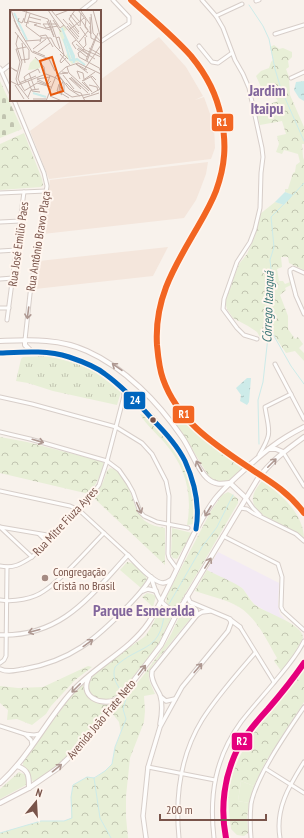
<svg xmlns="http://www.w3.org/2000/svg" width="304" height="838" viewBox="0 0 304 838" font-family="'PT Sans Narrow',sans-serif">
  <defs>
    <pattern id="grass-tufts" width="24" height="20" patternUnits="userSpaceOnUse"><rect width="24" height="20" fill="#e8efd7"/><path d="M3 7l-1-3M5 7V3M7 7l1-3M15 17l-1-3M17 17v-4M19 17l1-3" fill="none" stroke="#c1c4b0"/></pattern>
    <pattern id="forest-crowns" width="20" height="18" patternUnits="userSpaceOnUse"><rect width="20" height="18" fill="#e8efd7"/><path d="M2 6a3 3 0 1 1 6 0M12 15a3 3 0 1 1 6 0" fill="none" stroke="#c1c4b0"/></pattern>
    <pattern id="cemetery-stones" width="16" height="16" patternUnits="userSpaceOnUse"><rect width="16" height="16" fill="#e8efd7"/><path d="M2 7V4a2 2 0 0 1 4 0v3zM10 15v-3a2 2 0 0 1 4 0v3z" fill="#c1c4b0"/></pattern>
    <pattern id="water-ripples" width="26" height="14" patternUnits="userSpaceOnUse"><rect width="26" height="14" fill="#cdebe9"/><path d="M2 4q2-2 4 0t4 0M15 11q2-2 4 0t4 0" fill="none" stroke="#abc1bf"/></pattern>
  </defs>
  <rect width="100%" height="100%" fill="#f8f2ec"/>
  <g fill="#f4e6dc">
    <path d="M159,37L186,67L203,96L195,100L204,97L214,125L215,148L211,159L49,179L30,131L72,100H100V80Z"/>
    <path d="M208,162L206,174L200,190L196,200L184,218L43,234L47,206L104,200L47,206L50,180Z"/>
    <path d="M168,247L153,276L35,289L39,261Z"/>
  </g>
  <path fill="#f3eaf4" d="M218,552L279,583L278,605L280,614L285,620L279,619L254,604L242,588L207,570Z"/>
  <g fill="url(#grass-tufts)">
    <path d="M47,356C60,359 74,362 87,368C99,374 110,383 121,392L117,405L53,391L28,383L16,381L21,359L23,357Z"/>
    <path d="M19,772L26,775L28,782L26,785L0,799V789Z"/>
  </g>
  <g fill="url(#forest-crowns)">
    <path d="M274,45L279,49L283,48L292,52V57L288,61L289,67L286,69L289,77L290,95L304,127V144H302L303,157L304,160V270L289,263L288,257H281L282,267L277,269L279,281H283L285,284L290,282L291,285L285,288L286,290L280,295L288,316V329L295,339L298,337L303,344L299,348L304,353V361L295,351L286,353L270,329L266,335L260,337L257,332L248,326L233,318L227,309L225,302L239,264L247,254L255,236L260,214L275,202L284,205L292,195L285,192V189H288L293,173L295,172L296,165L300,162L298,154L284,150L282,154L276,152L279,144L277,136L286,134L282,121L260,125L255,106L262,105L266,116L273,112L270,104L278,101L275,97L278,95L275,87L269,89L267,86L262,89L256,76L261,71L269,68L271,62L273,60L270,47Z"/>
    <path d="M24,133L42,179L43,185L41,187L0,190V144Z"/>
    <path d="M140,414L144,415C174,447 199,478 194,524L187,525C193,493 185,466 164,442C156,433 146,425 140,414Z"/>
    <path d="M172,420L188,424L219,452L243,468L230,480L224,482H219L210,478L187,441Z"/>
    <path d="M0,437L27,442L104,462C102,474 96,484 89,494L0,473Z"/>
    <path d="M110,468C132,471 130,510 145,521C151,525 158,527 165,528V565L94,498L103,482L107,471Z"/>
    <path d="M262,481C281,494 304,514 304,539C292,529 250,517 253,497C254,491 258,486 262,481Z"/>
    <path d="M228,492L232,494L238,499V503L178,606C174,610 170,607 166,603L167,595L211,511L222,495Z"/>
    <path d="M172,528L192,533L177,559L173,558L171,555Z"/>
    <path d="M127,562C135,562 144,572 147,579L141,588L120,570Z"/>
    <path d="M207,570C216,575 237,583 243,589C247,594 250,600 254,604C264,613 303,623 303,638L291,660L282,672L274,661L277,658C267,641 257,618 239,607C226,599 209,596 195,591Z"/>
    <path d="M147,593L152,594L156,596L153,607L142,597Z"/>
    <path d="M160,608L163,612L173,614L159,644L120,693C114,697 108,701 100,699C96,699 92,696 90,693C78,673 135,647 146,635C152,627 156,617 160,608Z"/>
    <path d="M189,608L192,610L194,614L152,666C145,676 151,684 155,694L144,696L145,711L144,722L130,758L126,796V817L128,838H0V833L41,821H64L71,818V797L73,785L87,777L95,778L105,771L112,764L115,747L121,733L119,722L112,713C133,689 154,664 170,636C175,628 179,612 189,608Z"/>
    <path d="M88,666L92,667L75,680L51,706L46,714L32,725L17,719L7,720L8,710L0,703V686L18,688L43,687Z"/>
    <path d="M303,670H304V702L266,761L254,786L241,781L238,801L249,803L247,817L248,833L244,836L237,835L231,829C230,817 227,804 229,792C235,743 276,708 303,670Z"/>
    <path d="M83,685C87,700 94,704 110,705L78,744L56,767L34,783C29,777 31,770 23,766V762L68,700L79,687Z"/>
  </g>
  <path fill="url(#cemetery-stones)" d="M0,81L22,129L0,138Z"/>
  <path fill="#e8efd7" d="M241,781L254,786L249,803L238,801Z"/>
  <g fill="url(#water-ripples)">
    <path d="M304,81V101L299,98L294,90L296,82Z"/>
    <path d="M285,192L293,195L284,205L275,202Z"/>
    <path d="M247,378H251L249,402L247,405L240,401L241,395L236,388Z"/>
  </g>
  <g fill="none" stroke-linecap="round" stroke-linejoin="round">
    <g stroke="#cdebe9" stroke-width="1">
      <path d="M249,5L263,26L269,39L275,69L281,89L304,141"/>
      <path d="M293,195L304,183"/>
      <path d="M270,329L291,366L304,384"/>
      <path d="M259,444L258,400L263,382L269,328L272,277L270,260L274,247L271,217L291,197"/>
      <path d="M169,604L202,547L217,527L233,495"/>
      <path d="M121,691C116,683 112,677 115,667C137,645 160,653 164,615"/>
      <path d="M94,778L100,818L111,838"/>
      <path d="M0,833L41,821H64L72,818L71,797L73,785L87,777L94,778L105,771L112,764L115,747L126,719L123,709L126,699"/>
    </g>
    <defs>
      <g id="minor">
        <path d="M202,0L216,16L223,28L235,60L243,74L249,88L262,148L263,157L261,173L260,208L255,229L250,242L237,262L224,299L223,309L237,328L244,335L257,339"/>
        <path d="M256,1L259,0"/>
        <path d="M81,11L95,0"/>
        <path d="M216,16L242,4"/>
        <path d="M275,34L304,25"/>
        <path d="M100,42L129,23V17L113,0"/>
        <path d="M199,46L212,62L218,63L232,53"/>
        <path d="M0,68L11,93"/>
        <path d="M2,71L11,64"/>
        <path d="M291,78L304,72"/>
        <path d="M14,100L44,173L47,186L30,294L25,340"/>
        <path d="M0,193L46,191"/>
        <path d="M0,222L21,221"/>
        <path d="M0,251L17,250"/>
        <path d="M304,273L293,268L290,270V273L296,296L304,314"/>
        <path d="M0,279L13,278"/>
        <path d="M0,308H9"/>
        <path d="M7,320L24,192"/>
        <path d="M275,364L304,419"/>
        <path d="M0,397L32,404L116,427L142,443L152,454L166,481L169,496L168,554L169,558L177,569"/>
        <path d="M123,405L128,401L137,402"/>
        <path d="M0,432L30,439L107,461L119,470L128,483L133,492L140,512L144,516L157,522L188,528"/>
        <path d="M283,452L304,486"/>
        <path d="M259,455C273,432 269,432 265,407L291,394"/>
        <path d="M0,491L70,506L79,510L128,555"/>
        <path d="M246,498L253,508L260,515"/>
        <path d="M240,508L247,509L253,513L296,534L304,541"/>
        <path d="M0,527L53,536"/>
        <path d="M0,527L32,557"/>
        <path d="M39,534L47,542"/>
        <path d="M223,536L278,564L282,577L281,607L283,611L304,630"/>
        <path d="M0,566C13,569 21,564 32,557L92,495L99,485L107,461L124,396L123,388"/>
        <path d="M0,600C14,602 33,599 44,591C64,578 87,550 104,533"/>
        <path d="M240,627L274,682"/>
        <path d="M0,663L4,660L6,656L7,567"/>
        <path d="M0,726L25,734"/>
        <path d="M32,745L31,740L25,734L34,735L40,734"/>
        <path d="M148,767L215,780"/>
        <path d="M266,769L304,793"/>
        <path d="M179,838C175,797 180,756 202,720C217,696 237,674 255,653"/>
        <path d="M214,838C209,795 215,758 241,722C251,709 262,697 272,685C284,670 296,658 304,641"/>
        <path d="M251,838C250,827 250,815 251,804C256,776 288,731 304,707"/>
        <path d="M280,838C275,809 289,786 304,762"/>
      </g>
      <g id="tertiary">
        <path d="M151,577C156,594 160,607 178,612L184,607L192,606L196,610L197,615"/>
        <path d="M143,591L148,589L156,591"/>
        <path d="M187,596L190,602L228,618L240,627"/>
        <path d="M0,635C62,637 90,596 128,555C135,562 153,583 163,583C167,583 169,581 172,579"/>
        <path d="M0,669C8,673 16,670 24,669C71,661 96,639 128,606C136,597 146,588 151,577"/>
        <path d="M161,697L166,701L175,699"/>
        <path d="M160,724C162,714 163,705 160,695C157,688 150,680 152,671L197,615L202,612L210,611"/>
        <path d="M146,838L143,816L148,767L160,727L182,687L228,631L231,623L230,619"/>
      </g>
      <g id="secondary">
        <path d="M25,340V345L32,352"/>
        <path d="M0,341C29,340 59,338 87,351C125,368 158,402 182,437C190,448 197,469 207,478C214,485 221,484 230,483"/>
        <path d="M0,353C23,352 47,350 70,357C81,361 93,366 103,372C125,386 172,436 184,459C195,479 200,506 196,530"/>
        <path d="M269,449H276L283,452"/>
        <path d="M230,483L246,498"/>
        <path d="M89,677C79,696 99,706 116,700"/>
        <path d="M17,766C29,770 29,776 29,788"/>
        <path d="M0,783C28,758 45,723 69,695C92,667 129,652 149,622C174,583 188,536 215,499C223,489 233,480 243,471C264,452 278,440 304,427"/>
        <path d="M0,803L29,788L58,768L82,745L116,700L128,688L161,645L175,617L257,480C270,462 286,450 304,437"/>
      </g>
    </defs>
    <use href="#minor" stroke="#d7cec9" stroke-width="5"/>
    <use href="#tertiary" stroke="#d7cec9" stroke-width="5.5"/>
    <use href="#secondary" stroke="#d8cdc8" stroke-width="6"/>
    <use href="#minor" stroke="#fefdfc" stroke-width="3"/>
    <use href="#tertiary" stroke="#fefdfc" stroke-width="3.5"/>
    <use href="#secondary" stroke="#fefdfc" stroke-width="4"/>
    <defs>
      <path id="bus-1" d="M0,353C23,352 47,350 69,357C81,361 95,366 105,374C123,387 138,403 153,420C165,432 177,445 185,461C194,481 200,506 196,529"/>
    </defs>
    <use href="#bus-1" stroke="#fff6ef" stroke-width="8"/>
    <use href="#bus-1" stroke="#0065bd" stroke-width="5"/>
    <defs>
      <path id="rail-1" d="M131,0C151,18 173,36 191,56C205,73 217,95 221,117C227,144 225,166 216,191C211,204 204,216 197,228C175,266 154,298 157,345C158,356 159,368 163,379C178,422 217,446 254,471C273,483 290,494 304,513"/>
      <path id="rail-2" d="M226,838C220,808 224,776 238,748C246,734 257,721 268,709C281,694 293,679 304,663"/>
    </defs>
    <use href="#rail-1" stroke="#fff6ef" stroke-width="9"/>
    <use href="#rail-2" stroke="#fff6ef" stroke-width="9"/>
    <use href="#rail-1" stroke="#f26522" stroke-width="6"/>
    <use href="#rail-2" stroke="#e5007d" stroke-width="6"/>
  </g>
  <defs><path id="oneway-shaft" d="M-6 0H5M1.5-3L5.5 0L1.5 3" fill="none" stroke-width="1.6" stroke-linecap="round" stroke-linejoin="round"/></defs>
  <g stroke="#ae9891">
    <use href="#oneway-shaft" transform="translate(28 313) rotate(97)"/>
    <use href="#oneway-shaft" transform="translate(117 367) rotate(-145)"/>
    <use href="#oneway-shaft" transform="translate(38 441) rotate(16)"/>
    <use href="#oneway-shaft" transform="translate(272 463) rotate(-45)"/>
    <use href="#oneway-shaft" transform="translate(199 466) rotate(-119)"/>
    <use href="#oneway-shaft" transform="translate(139 508) rotate(66)"/>
    <use href="#oneway-shaft" transform="translate(208 511) rotate(121)"/>
    <use href="#oneway-shaft" transform="translate(208 563) rotate(-58)"/>
    <use href="#oneway-shaft" transform="translate(34 631) rotate(165)"/>
    <use href="#oneway-shaft" transform="translate(88 643) rotate(-36)"/>
    <use href="#oneway-shaft" transform="translate(198 668) rotate(-50)"/>
    <use href="#oneway-shaft" transform="translate(142 670) rotate(-53)"/>
    <use href="#oneway-shaft" transform="translate(76 688) rotate(135)"/>
    <use href="#oneway-shaft" transform="translate(57 768) rotate(-39)"/>
  </g>
  <circle fill="#79544a" stroke="#fff6ef" stroke-width="1.5" cx="153" cy="420" r="3.5"/>
  <circle fill="#a58b83" stroke="#fff6ef" stroke-width="1.5" cx="45" cy="578" r="4"/>
  <g text-anchor="middle" dominant-baseline="central" stroke-width="4" stroke-linejoin="round" paint-order="stroke">
    <g font-size="12" fill="#79544a" stroke="#fff6ef">
      <text transform="translate(38 241) rotate(-81)">Rua Antônio Bravo Plaça</text>
      <text transform="translate(18 244) rotate(-82)">Rua José Emilio Paes</text>
      <text transform="translate(65 521) rotate(-47)">Rua Mitre Fiuza Ayres</text>
      <text transform="translate(101 719) rotate(-50)">Avenida João Frate Neto</text>
    </g>
    <g font-size="12" fill="#79544a" stroke="#fff6ef" text-anchor="start">
      <text x="53" y="571">Congregação<tspan x="53" dy="14">Cristã no Brasil</tspan></text>
    </g>
    <g font-size="13" font-style="italic" fill="#3a7676" stroke="#fff6ef">
      <text transform="translate(268 307) rotate(-88)">Córrego Itanguá</text>
    </g>
    <g font-size="16" font-weight="bold" fill="#82669c" stroke="#fff6ef">
      <text x="267" y="90">Jardim<tspan x="267" dy="18">Itaipu</tspan></text>
      <text x="144" y="610">Parque Esmeralda</text>
    </g>
  </g>
  <g transform="translate(10 10)">
    <rect width="91" height="91" fill="#f8f2ec"/>
    <path d="M54,15L57,20L54,21L59,36L54,21L51,18L62,51L64,53L66,50L63,51L59,36L64,47L69,51L67,52L62,54L55,46L58,43L49,23V20Z" fill="#e8efd7"/>
    <path d="M25,48L32,56L28,59L18,60L20,53Z" fill="#e8efd7"/>
    <path fill="none" stroke="#cdebe9" stroke-width="2" d="M4,3L17,30M52,18L64,53M53,21L64,46V52M56,28L54,30L60,50H63M63,51L67,49L75,55M23,83L36,87"/>
    <path fill="none" stroke="#c5b3ab" stroke-width="1" d="M1,0L7,17L22,42L39,49L45,61M10,0L38,9L44,27M17,0L14,12L19,13M38,0L50,18L54,15M41,0L75,40L91,47M65,0L59,9L69,22M68,0L76,10L75,17L81,24M83,0L91,29M71,1L80,14M62,3L70,12M20,4L16,16L32,28M81,4L83,23L91,32M46,5L59,0M60,5L69,16M19,7L31,10M80,7L81,24M9,8L8,11L12,13L14,8M53,9L69,27M4,10L10,21M40,10L50,39M43,10L51,22M71,10L78,20M18,11L31,14M37,11L44,27M59,13L69,24M27,14L24,15L40,20M33,14L36,18L48,16M33,14H47M57,16L68,29M70,16L71,3M80,16L81,28L91,33M70,17L77,27M59,20L74,8M5,22L19,40V49L11,50M8,25L6,34L12,52L8,69L14,80M30,26L36,25L43,37M41,28L45,36L58,49M46,28L49,27L54,45M66,30L62,33L66,39M15,31L30,30M30,32L31,28H41M69,32L78,21M12,33L15,53M66,34L79,45M68,38L85,49M73,38L76,35L75,27M79,38L91,45M23,39L36,29M67,39L77,47M74,39L68,43L69,47L91,59L89,60M23,41L35,46M28,42L40,33M50,44L60,55M54,45L50,51L51,53L57,47M25,47L34,57L35,64M76,50L86,26M77,51L88,23M66,54L78,63M66,54L77,60M0,57L6,61H7L3,59M57,57L59,63L79,81M74,60L91,35M19,63L25,79M48,64L59,79L70,86M49,64L58,63L52,62M47,65L54,72V82M53,65L64,79M61,67L78,83M46,68L50,71L49,82L59,88M59,68L71,79M60,68L71,77M27,69L37,74L40,66M27,69L40,67M70,69L67,61L73,63L74,69M0,71L8,75L6,69L10,52L6,39L16,37M18,71L22,81L30,82M27,71L37,75L41,71M72,71L85,62M73,71L82,66L86,70M16,72L14,67L18,64L28,59L30,63M72,72L82,82M74,72L82,82M9,73L26,66M27,73L41,77M56,73L64,81L71,83L75,91M49,74L47,81L52,85M5,75L14,89M79,75L87,77L88,81M14,81L27,73M54,82L62,87L80,84M52,83L50,79L53,71M81,84L90,79L81,67M40,86L52,91M18,87L21,80L29,79M73,88L89,83M19,89L8,75L36,64L46,68M23,89H36M36,91L46,66L56,57L68,53L91,64"/>
    <path fill="#e8590c" fill-opacity="0.15" stroke="#e8590c" stroke-width="2" d="M42,47L53,81L41,85L30,51Z"/>
    <rect width="91" height="91" fill="none" stroke="#79544a" stroke-width="2"/>
  </g>
  <g stroke="#fff6ef" stroke-width="1.5">
    <rect x="211" y="113" width="23" height="19" rx="4" fill="#f26522"/>
    <rect x="123" y="391" width="23" height="19" rx="4" fill="#0065bd"/>
    <rect x="172" y="405" width="23" height="19" rx="4" fill="#f26522"/>
    <rect x="231" y="732" width="22" height="19" rx="4" fill="#e5007d"/>
  </g>
  <g font-size="11" text-anchor="middle" font-weight="bold" fill="#fff">
    <text x="222" y="126">R1</text>
    <text x="135" y="404">24</text>
    <text x="184" y="418">R1</text>
    <text x="242" y="745">R2</text>
  </g>
  <g transform="translate(36 802) rotate(18)" stroke="#fff6ef" stroke-width="3" paint-order="stroke">
  <path d="M0-3L7 15L0 10L-7 15Z" fill="#79544a"/>
  <text y="-6" font-size="11" font-weight="bold" text-anchor="middle" fill="#79544a">N</text>
  </g>
  <path d="M160 814v6h106v-6" fill="none" stroke="#79544a" stroke-width="2"/>
  <text x="166" y="814" font-size="12" fill="#79544a" stroke="#fff6ef" stroke-width="3" paint-order="stroke">200 m</text>
</svg>
